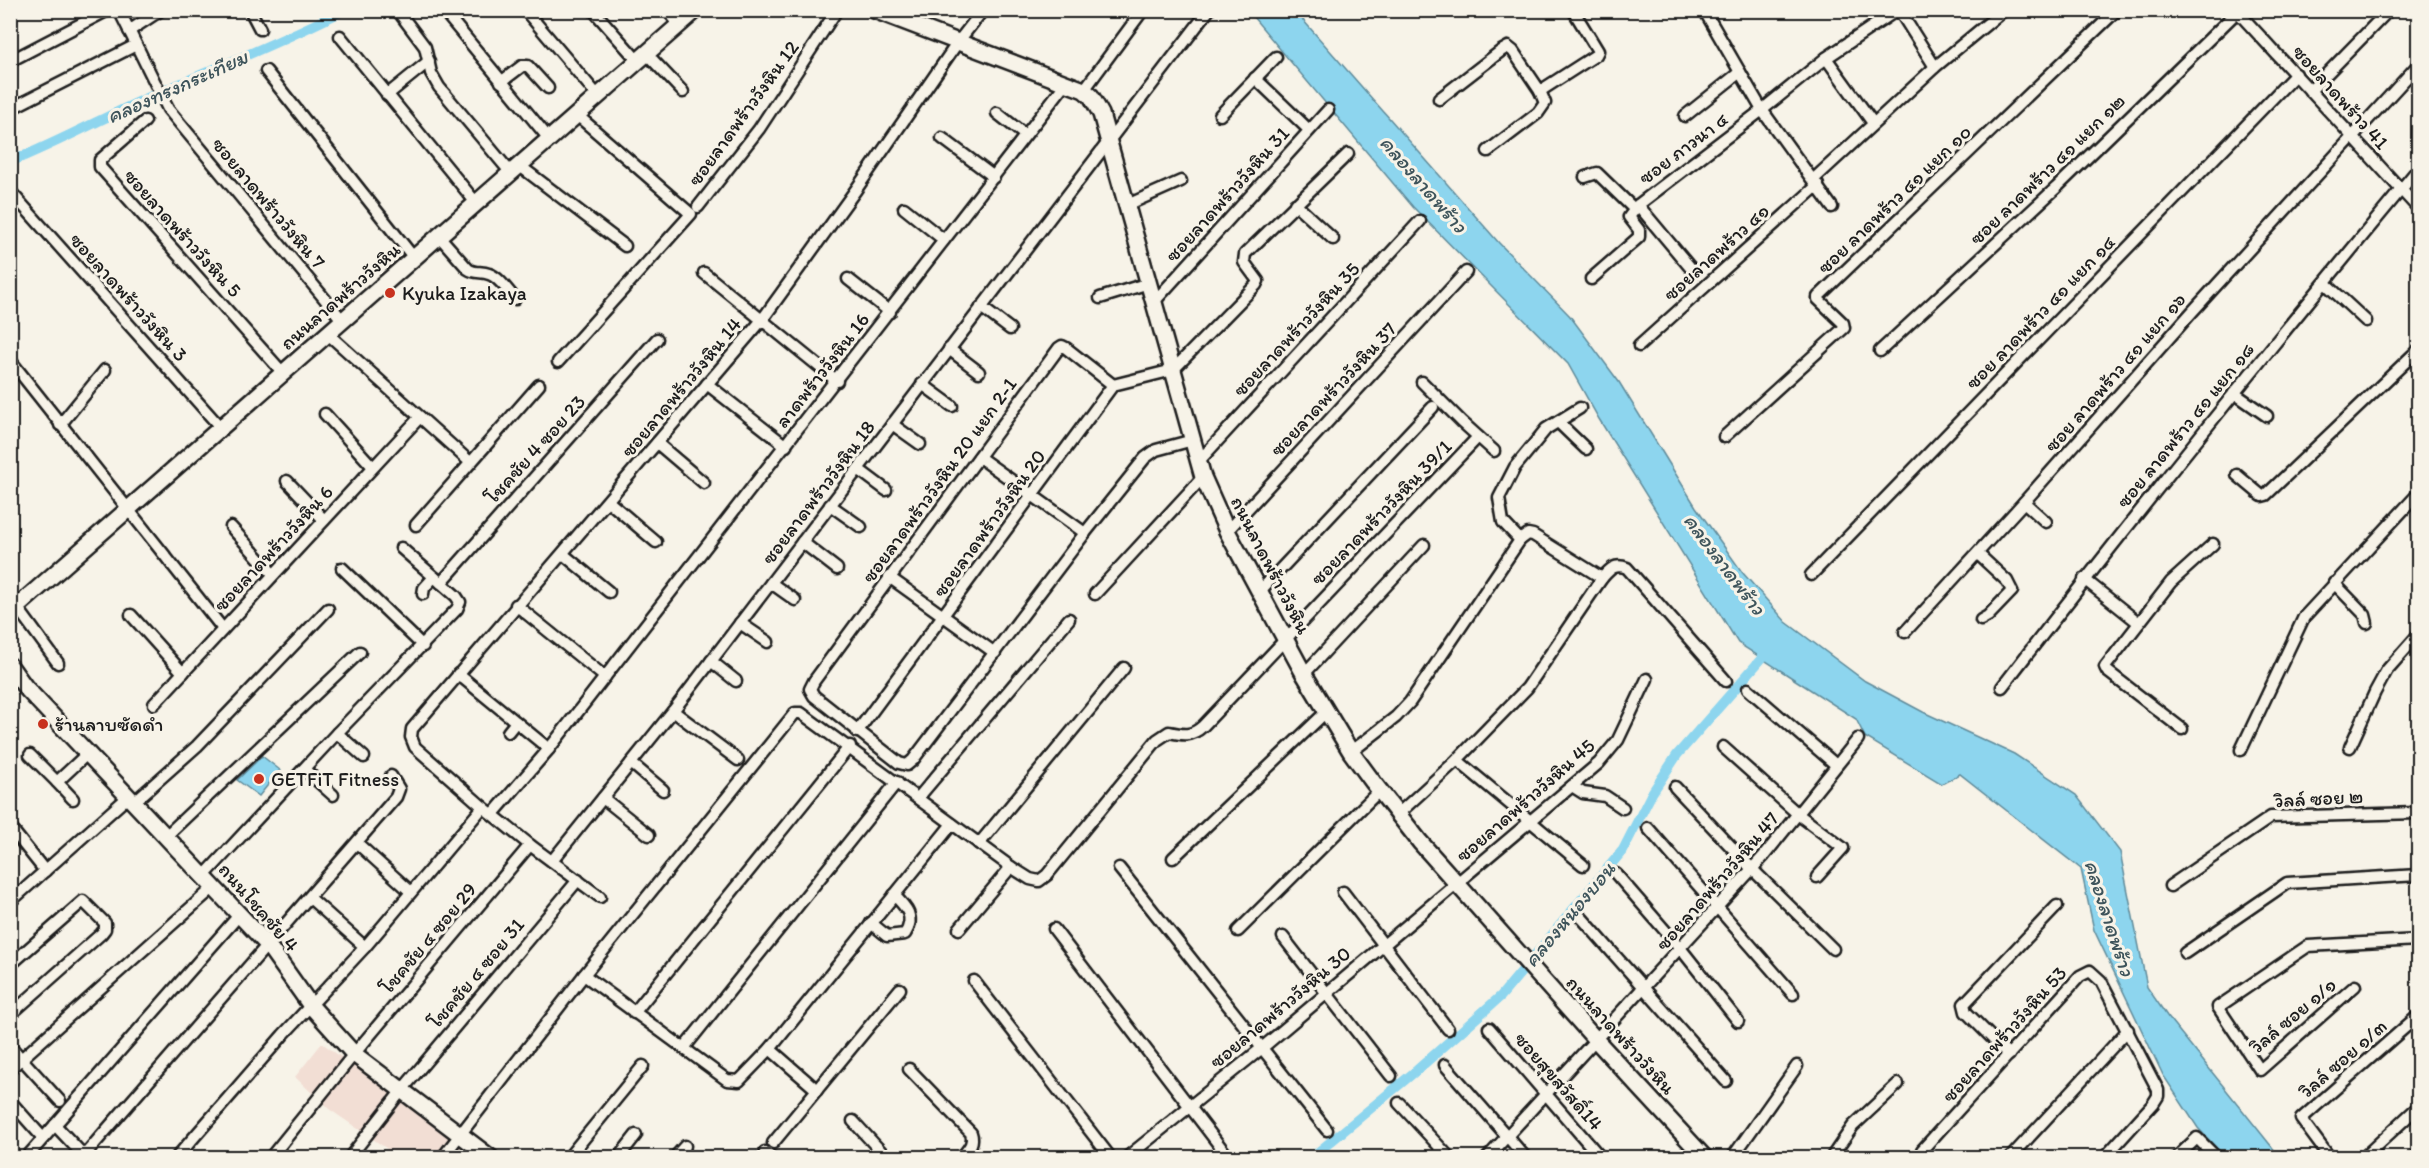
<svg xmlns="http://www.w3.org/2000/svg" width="2429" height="1168" viewBox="0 0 2429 1168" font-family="Itim,'Playpen Sans Thai',sans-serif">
  <rect width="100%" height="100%" fill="#f7f3e8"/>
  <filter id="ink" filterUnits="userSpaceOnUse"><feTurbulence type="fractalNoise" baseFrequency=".0167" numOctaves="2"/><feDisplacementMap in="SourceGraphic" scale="12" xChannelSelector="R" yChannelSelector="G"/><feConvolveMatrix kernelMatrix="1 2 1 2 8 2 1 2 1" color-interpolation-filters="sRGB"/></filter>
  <g filter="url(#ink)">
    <path fill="#f2ded4" d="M322,1043L477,1157H399L329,1109L295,1077Z"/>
    <g fill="#8dd5ee" stroke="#608b9a" stroke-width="1.5">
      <path d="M1248,11H1295L1499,243L1570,316L1619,382L1696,507L1742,572L1786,622L1865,681L1923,712L2014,754L2076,795L2120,852L2147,987L2167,1016L2280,1157H2225L2198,1128L2163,1075L2094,930L2081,869L1960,774L1942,784L1865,737L1856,719L1738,643L1599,419L1568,364L1413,207Z"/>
      <path d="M262,756L280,770L259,796L237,780Z"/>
    </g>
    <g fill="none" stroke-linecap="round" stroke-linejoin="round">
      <g stroke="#8dd5ee" stroke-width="10">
        <path d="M10,162C57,143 101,119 147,98C213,69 280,43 344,10"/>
        <path d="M1311,1158L1417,1070L1501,996L1623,850L1652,793L1677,755L1770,649"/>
      </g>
      <defs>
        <g id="street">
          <path d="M119,10L168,109L343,321"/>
          <path d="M250,10L260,29"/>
          <path d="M443,10L550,140"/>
          <path d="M525,10L598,96"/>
          <path d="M593,10L638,61"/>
          <path d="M667,10L680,25"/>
          <path d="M1899,10L1935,67"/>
          <path d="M2236,10L2418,208"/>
          <path d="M398,11L425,47L431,73L439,87L511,173"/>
          <path d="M129,31L161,10"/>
          <path d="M340,36L477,204"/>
          <path d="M647,54L683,92"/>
          <path d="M1826,58L1873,123"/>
          <path d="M10,61L108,10"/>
          <path d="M266,71L414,258"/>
          <path d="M1255,78L1309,130"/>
          <path d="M501,82L522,66H528L548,88"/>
          <path d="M1084,90L1143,10"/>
          <path d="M1540,91L1596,55L1598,51L1573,10"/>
          <path d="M2310,91L2389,10"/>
          <path d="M387,95L429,61"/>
          <path d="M1439,99L1501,51L1508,47L1513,51L1540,91L1545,103L1538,113L1488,151"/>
          <path d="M10,109L136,45"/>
          <path d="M997,113L1025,135"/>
          <path d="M1220,115L1276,57"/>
          <path d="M1685,116L1740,72"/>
          <path d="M145,121L100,160V167L283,373"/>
          <path d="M942,138L994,177"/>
          <path d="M520,166L625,246"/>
          <path d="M1585,177L1597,173L1634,209"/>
          <path d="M1814,179L1935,67L2004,10"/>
          <path d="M10,191L221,428"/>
          <path d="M1295,204L1333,239"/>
          <path d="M1127,205L1181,181"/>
          <path d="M698,207L759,129L837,10"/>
          <path d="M1832,207L1762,110L1826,58L1897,10"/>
          <path d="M904,208L944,240"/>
          <path d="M439,236L468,269C475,274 481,271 489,274C499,277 508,291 515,299"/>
          <path d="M1694,272L1638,205L1762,110L1704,10"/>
          <path d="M704,273L837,381"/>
          <path d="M848,279L890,312"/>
          <path d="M1591,279L1639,237V230L1629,217L1638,205"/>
          <path d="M2325,283L2366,321"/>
          <path d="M1100,298L1149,283"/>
          <path d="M1154,302L1328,110"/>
          <path d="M981,307L1010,329"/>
          <path d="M328,334L470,462"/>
          <path d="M1639,346L1818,185"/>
          <path d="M949,349L979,372"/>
          <path d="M1880,351L2056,188L2237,12"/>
          <path d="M10,360L223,629"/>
          <path d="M558,362L691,214L577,115"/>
          <path d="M1422,382L1462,422L1494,451"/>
          <path d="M707,384L786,446"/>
          <path d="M922,384L952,406"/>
          <path d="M1113,385L1066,348L1062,346L1059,348L814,681L810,689L814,696L899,763L907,765L913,760L1085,533L1145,458L1156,450L1193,440"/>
          <path d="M2234,393L2267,416"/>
          <path d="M325,414L373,467"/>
          <path d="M1558,422L1586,449"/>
          <path d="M892,424L920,444"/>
          <path d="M60,425L105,370"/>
          <path d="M1724,437L1844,328L1843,323L1818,299V297L2117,10"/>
          <path d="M657,443L704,483"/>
          <path d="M979,457L1085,533"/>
          <path d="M1199,461L1420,221"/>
          <path d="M858,469L886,490"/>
          <path d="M2237,475L2262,496L2266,495L2418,350"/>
          <path d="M287,481L324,520"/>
          <path d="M608,501L656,542"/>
          <path d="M2024,502L2046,522"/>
          <path d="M830,505L861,527"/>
          <path d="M416,525L539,385"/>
          <path d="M231,527L273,574"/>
          <path d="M1227,531L1466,272"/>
          <path d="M1520,540L1503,522L1499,498L1515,467L1546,429L1580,408"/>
          <path d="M802,542L837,569"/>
          <path d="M563,554L609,592"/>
          <path d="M1978,554L2007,581L2012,591L1988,616L1981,620"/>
          <path d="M342,568L423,646"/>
          <path d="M1811,575L2296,74"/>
          <path d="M889,577L995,653"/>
          <path d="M2084,579L2139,623"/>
          <path d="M441,583L657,339"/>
          <path d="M771,583L795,600"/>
          <path d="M2334,583L2365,615L2367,623"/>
          <path d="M1259,592L1433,407"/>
          <path d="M423,594L424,588L434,577"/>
          <path d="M1095,594L1203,477"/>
          <path d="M516,605L605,677"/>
          <path d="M17,607L58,663"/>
          <path d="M131,615L183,673"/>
          <path d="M740,623L768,642"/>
          <path d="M1905,632L2024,502L2192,312L2418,65"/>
          <path d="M711,661L736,681"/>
          <path d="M458,674L549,749"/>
          <path d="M1304,674L1424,545"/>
          <path d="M2002,687C2137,512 2277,339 2418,169"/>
          <path d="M1748,689L1836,765"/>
          <path d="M154,704L420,417"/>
          <path d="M673,711L738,760"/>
          <path d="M2182,729L2107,671L2105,667L2171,582L2213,544"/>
          <path d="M508,732L516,722"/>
          <path d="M857,732L1113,385L1173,370L1256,285L1258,281L1244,262L1245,254L1348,154"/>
          <path d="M337,733L364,757"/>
          <path d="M1723,747L1799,815L1843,848L1817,877"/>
          <path d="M2350,747L2375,692L2387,670L2418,635"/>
          <path d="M2241,750L2304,617L2418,494"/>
          <path d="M1351,752L1396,717L1410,702L1520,540L1528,534L1533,535L1602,578"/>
          <path d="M30,755L57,782"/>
          <path d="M1457,760L1583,865"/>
          <path d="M631,763L663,790"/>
          <path d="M304,769L333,795"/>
          <path d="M1572,786L1583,793L1605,796L1623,808"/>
          <path d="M1675,787L1752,869L1833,949"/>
          <path d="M603,798L649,835"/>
          <path d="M918,798L1069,619"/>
          <path d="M73,799L57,782L88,753"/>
          <path d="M134,802L197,746L328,609"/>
          <path d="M493,814L549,749L1066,83"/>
          <path d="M1398,814L1457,760L1527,688L1602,578C1610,569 1615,563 1627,568L1726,681"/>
          <path d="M10,827L45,871"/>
          <path d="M1648,828L1793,994"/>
          <path d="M166,836L360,652"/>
          <path d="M357,843L411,892"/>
          <path d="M979,844L1124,668"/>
          <path d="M1173,858L1326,712"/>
          <path d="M552,861L673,711L1209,10"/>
          <path d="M1119,868L1327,1130"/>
          <path d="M1616,874L1681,949L1738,1021"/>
          <path d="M204,876L337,733L457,609L460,602L456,596L401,548"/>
          <path d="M2170,886L2271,817L2418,813"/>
          <path d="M1343,892L1448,1029"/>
          <path d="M600,897L530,845L483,807L415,747L411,737L412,729L762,320L855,191L958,42L983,10"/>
          <path d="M310,898L365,947"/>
          <path d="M10,902L129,796"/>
          <path d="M1581,917L1726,1081"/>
          <path d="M871,923L887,936L905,934C916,917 906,907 894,895"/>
          <path d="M959,929L1011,867"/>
          <path d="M1054,929L1229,1158"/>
          <path d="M1238,931L1379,791"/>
          <path d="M1283,937L1391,1076"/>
          <path d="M2185,953L2287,883L2418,875"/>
          <path d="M10,965L83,901L105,923V929L101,934L10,1015"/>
          <path d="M584,975L727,1080L739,1081L770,1049L952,824"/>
          <path d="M974,981L1111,1158"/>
          <path d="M2355,986L2260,1070L2218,1007L2308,946L2418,940"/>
          <path d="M634,1013L850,746"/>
          <path d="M1489,1028L1601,1158"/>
          <path d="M10,1046L60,1101"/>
          <path d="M684,1048L897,782"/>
          <path d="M770,1049L817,1090"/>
          <path d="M2009,1055L1966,1012L1964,1004L2057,906"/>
          <path d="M1445,1065L1526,1158"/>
          <path d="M10,1069L214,887"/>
          <path d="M909,1069L971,1133C975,1144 967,1150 961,1158"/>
          <path d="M10,1101L43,1138"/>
          <path d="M1399,1103L1450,1158"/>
          <path d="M853,1121L887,1158"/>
          <path d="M55,1125L86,1158"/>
          <path d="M773,1143L900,989"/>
          <path d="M765,1152L772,1158"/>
          <path d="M26,1158L240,914"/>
          <path d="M82,1158L396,797L399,789L391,776"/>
          <path d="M176,1158L283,1035L365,947L483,807"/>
          <path d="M270,1158L354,1054L530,845"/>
          <path d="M349,1158L402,1090L578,880"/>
          <path d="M442,1158L584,975L795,713H801L1011,867L1030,879L1039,881L1047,875L1157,740L1169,732C1183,735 1191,737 1203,726L1478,437"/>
          <path d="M568,1158L643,1066"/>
          <path d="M618,1158L636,1135"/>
          <path d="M674,1158L685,1146"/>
          <path d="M1126,1158L1262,1048L1599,763L1618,740L1647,679"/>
          <path d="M1487,1158L1763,857L1858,739"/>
          <path d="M1732,1158L1797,1066"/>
          <path d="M1831,1158L1853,1126L1898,1084"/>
          <path d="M1930,1158L1922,1150L2080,976L2090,971L2101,981L2158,1090V1096L2153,1104L2104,1158"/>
          <path d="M2010,1158L2128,1030"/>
          <path d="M2176,1158L2197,1138L2217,1158"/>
          <path d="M2330,1158L2301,1119L2418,1016"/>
          <path d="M2363,1158L2418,1107"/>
          <path d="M2414,1158L2418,1154"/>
        </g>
        <g id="secondary">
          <path d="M874,10L1084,90L1091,96L1101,114L1203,477L1227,531L1304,674L1351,752L1373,782L1420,842L1596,1040L1705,1158"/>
          <path d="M10,613L696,10"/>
          <path d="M10,666L25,687L267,944L311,1006L354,1054L491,1158"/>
        </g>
      </defs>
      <use href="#street" stroke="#1c1c1c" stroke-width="15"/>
      <use href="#secondary" stroke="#1c1c1c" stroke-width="20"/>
      <use href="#street" stroke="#f7f3e8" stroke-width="10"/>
      <use href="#secondary" stroke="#f7f3e8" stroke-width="15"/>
    </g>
  </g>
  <g fill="#c8321e" stroke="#f7f3e8" stroke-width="2">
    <circle cx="390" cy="293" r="6"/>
    <circle cx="43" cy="724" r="6"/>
    <circle cx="259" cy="779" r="6"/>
  </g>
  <g text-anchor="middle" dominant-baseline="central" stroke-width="6" stroke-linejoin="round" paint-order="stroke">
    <g font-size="20" fill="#1c1c1c" stroke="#f7f3e8">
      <text transform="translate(2341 97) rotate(48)">ซอยลาดพร้าว 41</text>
      <text transform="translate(743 113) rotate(-54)">ซอยลาดพร้าววังหิน 12</text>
      <text transform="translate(1683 148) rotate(-37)">ซอย ภาวนา ๔</text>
      <text transform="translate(2047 169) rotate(-44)">ซอย ลาดพร้าว ๔๑ แยก ๑๒</text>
      <text transform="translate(1227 194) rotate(-48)">ซอยลาดพร้าววังหิน 31</text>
      <text transform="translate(1894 199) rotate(-44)">ซอย ลาดพร้าว ๔๑ แยก ๑๐</text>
      <text transform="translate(269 203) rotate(50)">ซอยลาดพร้าววังหิน 7</text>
      <text transform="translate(183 233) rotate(48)">ซอยลาดพร้าววังหิน 5</text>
      <text transform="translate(1716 252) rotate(-42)">ซอยลาดพร้าว ๔๑</text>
      <text transform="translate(340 296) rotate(-41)">ถนนลาดพร้าววังหิน</text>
      <text transform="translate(129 297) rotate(48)">ซอยลาดพร้าววังหิน 3</text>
      <text transform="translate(2040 312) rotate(-46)">ซอย ลาดพร้าว ๔๑ แยก ๑๔</text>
      <text transform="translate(1296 329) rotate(-47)">ซอยลาดพร้าววังหิน 35</text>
      <text transform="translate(822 370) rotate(-52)">ลาดพร้าววังหิน 16</text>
      <text transform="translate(2115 372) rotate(-49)">ซอย ลาดพร้าว ๔๑ แยก ๑๖</text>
      <text transform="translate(681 387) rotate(-50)">ซอยลาดพร้าววังหิน 14</text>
      <text transform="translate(1333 389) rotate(-47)">ซอยลาดพร้าววังหิน 37</text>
      <text transform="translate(2185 425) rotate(-51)">ซอย ลาดพร้าว ๔๑ แยก ๑๘</text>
      <text transform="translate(535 449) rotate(-48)">โชคชัย 4 ซอย 23</text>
      <text transform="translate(939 480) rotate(-54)">ซอยลาดพร้าววังหิน 20 แยก 2-1</text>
      <text transform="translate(818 492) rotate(-53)">ซอยลาดพร้าววังหิน 18</text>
      <text transform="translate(1381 512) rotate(-46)">ซอยลาดพร้าววังหิน 39/1</text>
      <text transform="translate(989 523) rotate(-54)">ซอยลาดพร้าววังหิน 20</text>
      <text transform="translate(273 548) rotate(-47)">ซอยลาดพร้าววังหิน 6</text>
      <text transform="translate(1271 565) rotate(63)">ถนนลาดพร้าววังหิน</text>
      <text transform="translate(2319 798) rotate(-3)">วิลล์ ซอย ๒</text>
      <text transform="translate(1525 800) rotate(-41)">ซอยลาดพร้าววังหิน 45</text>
      <text transform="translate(1717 881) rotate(-49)">ซอยลาดพร้าววังหิน 47</text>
      <text transform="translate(259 907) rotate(49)">ถนนโชคชัย 4</text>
      <text transform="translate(428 938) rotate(-50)">โชคชัย ๔ ซอย 29</text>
      <text transform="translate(476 973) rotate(-50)">โชคชัย ๔ ซอย 31</text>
      <text transform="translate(1280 1007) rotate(-40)">ซอยลาดพร้าววังหิน 30</text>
      <text transform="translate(2293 1015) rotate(-40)">วิลล์ ซอย ๑/๑</text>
      <text transform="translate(2004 1034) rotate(-48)">ซอยลาดพร้าววังหิน 53</text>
      <text transform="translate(1621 1035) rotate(48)">ถนนลาดพร้าววังหิน</text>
      <text transform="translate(2343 1058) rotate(-41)">วิลล์ ซอย ๑/๓</text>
      <text transform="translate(1559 1081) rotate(49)">ซอยสุขสวัสดิ์14</text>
    </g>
    <g font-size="20" fill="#1c1c1c" stroke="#f7f3e8" text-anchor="start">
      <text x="402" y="293">Kyuka Izakaya</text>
      <text x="55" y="724">ร้านลาบซัดดำ</text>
      <text x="271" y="779">GETFiT Fitness</text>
    </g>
    <g font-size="21" font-style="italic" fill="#3e545b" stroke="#f7f3e8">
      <text transform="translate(177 86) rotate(-24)">คลองทรงกระเทียม</text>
      <text transform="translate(1424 184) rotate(49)">คลองลาดพร้าว</text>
      <text transform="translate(1725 564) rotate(53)">คลองลาดพร้าว</text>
      <text transform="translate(1569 914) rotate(-50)">คลองหนองบอน</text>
      <text transform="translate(2110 918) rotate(72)">คลองลาดพร้าว</text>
    </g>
  </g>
  <rect width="2429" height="1168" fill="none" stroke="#f7f3e8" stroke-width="36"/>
  <rect x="18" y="18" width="2393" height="1132" fill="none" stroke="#1c1c1c" stroke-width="2" filter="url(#ink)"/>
</svg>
